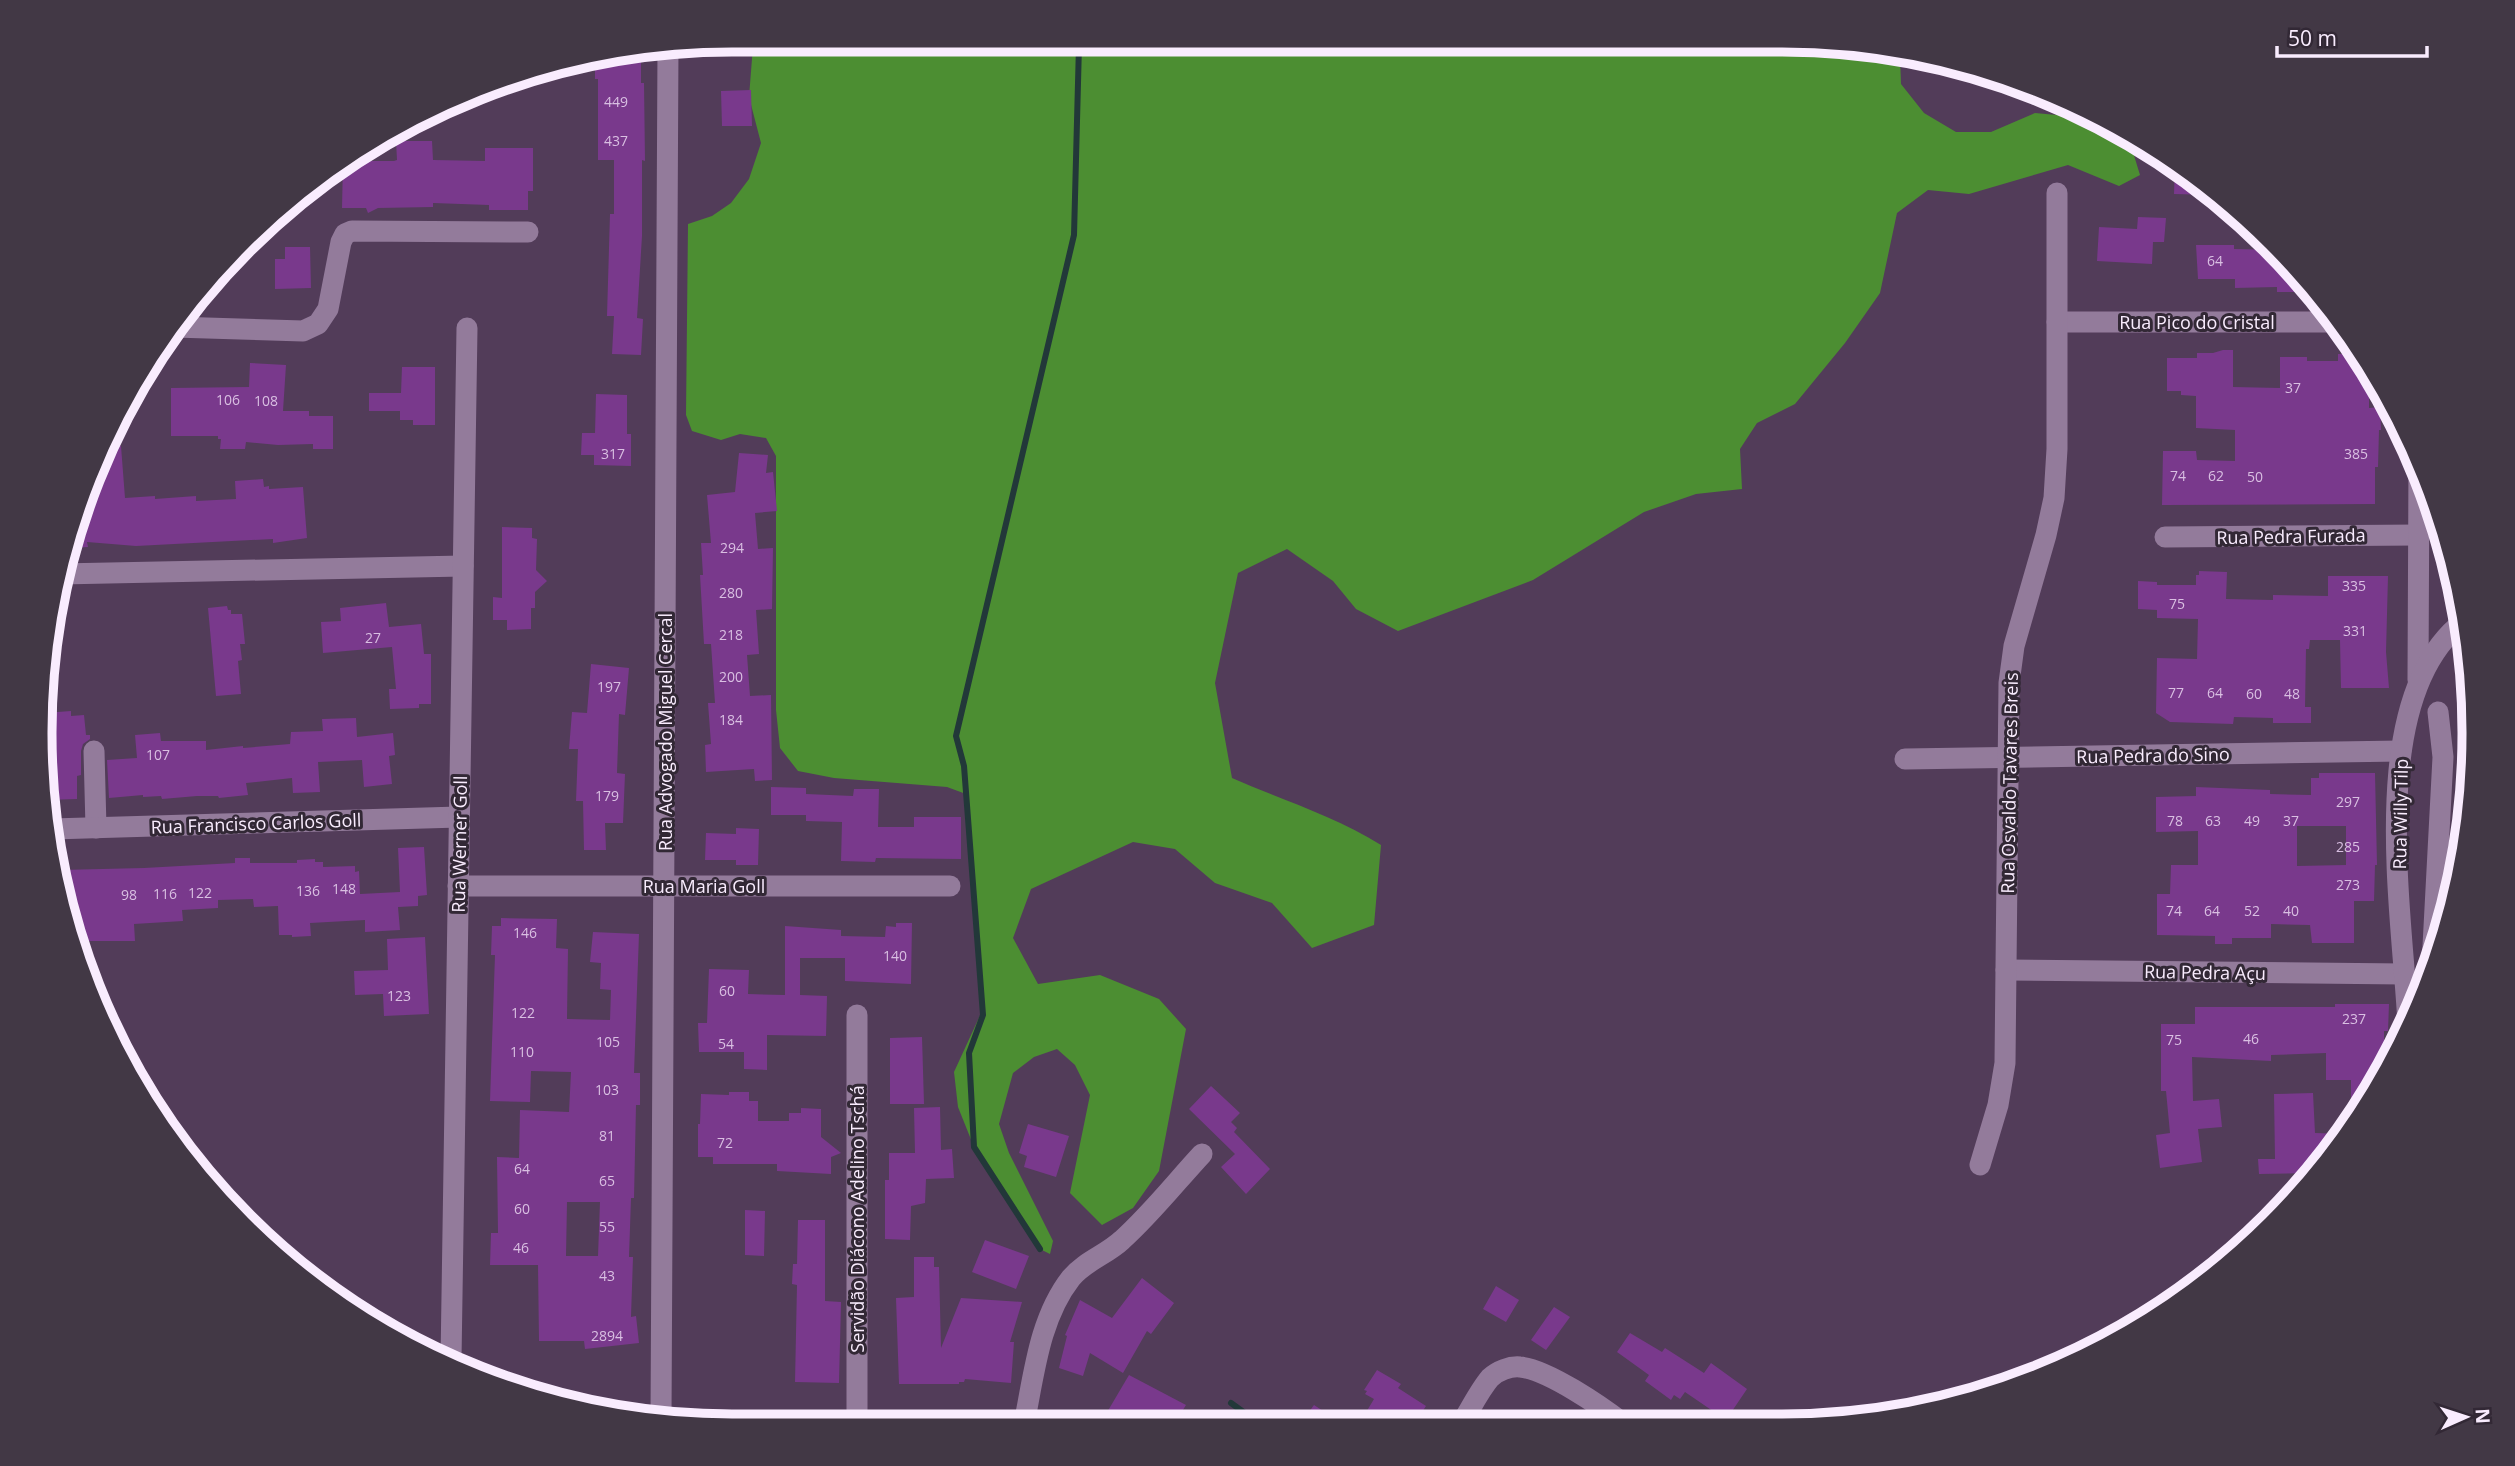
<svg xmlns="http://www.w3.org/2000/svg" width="2515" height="1466" viewBox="0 0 2515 1466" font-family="'Open Sans',sans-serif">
  <rect width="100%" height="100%" fill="#523c59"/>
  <path fill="#4c8e32" d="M1828,42L1900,56L1901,84L1924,113L1956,132H1991L2035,113L2089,118L2129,139L2140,175L2119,186L2068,165L1969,194L1928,190L1897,213L1880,293L1845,343L1795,404L1757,423L1740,449L1742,489L1696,494L1644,512L1533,580L1398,631L1356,609L1333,581L1287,549L1238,573L1215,683L1232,778C1282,800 1335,816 1381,845L1374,925L1312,948L1272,903L1215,883L1175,849L1133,842L1031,889L1013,938L1038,984L1100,975L1159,999L1186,1029L1159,1171L1133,1208L1102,1225L1070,1193L1090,1095L1075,1065L1057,1049L1034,1057L1013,1073L999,1124L1009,1153L1053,1241L1050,1254L1040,1249L974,1147L958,1107L954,1072L983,1009L966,794L947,787L834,778L798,771L780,748L776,710V456L766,438L740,434L721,440L692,431L686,415L688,224L712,216L731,203L749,179L761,143L749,97L753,46Z"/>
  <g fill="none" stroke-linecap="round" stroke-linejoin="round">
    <g stroke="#223839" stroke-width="6">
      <path d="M1040,1249L974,1147L969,1053L983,1015L964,766L956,736L1074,235L1079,45"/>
      <path d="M1231,1403L1260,1424"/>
    </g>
  </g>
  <g fill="#79398c" fill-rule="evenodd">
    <path d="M618,52H641V83H644L645,161L642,160V236L637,318L643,319L641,355L612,354L614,316H607L610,214H614V160H598V79H595V57Z"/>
    <path d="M751,90L752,126H722L721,91Z"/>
    <path d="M396,141H432L433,160L485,161V148H533V191H528V210H489V205L433,203V207L378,208L368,213L366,208H342L343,163L348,161H394L397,160Z"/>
    <path d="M2175,163L2186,173L2213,195L2174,194Z"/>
    <path d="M2138,217L2166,218L2164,242H2153L2152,264L2097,261L2099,227L2137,229Z"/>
    <path d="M2196,245H2234V249L2278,250L2312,292H2277V287L2235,288V279H2198Z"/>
    <path d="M285,247H310L311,288L275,289V259H285Z"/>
    <path d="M2223,350H2233V387L2280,388V357H2307V361H2338V354H2361L2369,369V408L2380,407L2381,430H2379L2378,467H2375V504L2162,505L2163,451H2196L2197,460L2235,461V430L2196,428V396L2181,395V391H2167V358H2197V353H2213Z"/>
    <path d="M250,363L286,365L283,411H309V416H333V449H313V444L278,445L246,442L245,449H220L221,439H218V436H171V388L249,387Z"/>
    <path d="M402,367H435V425H413V420H400V411H369V393H401Z"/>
    <path d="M596,394L627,395V434H631V466L594,465V455H581L582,433H595Z"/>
    <path d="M105,446H121L125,498L155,496V499L196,496V501L236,499L235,481L263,479L264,487L269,486V489L303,487L307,538L273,543V539L136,546L87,542L88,547L72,548V545H67Z"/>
    <path d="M739,453L768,455L766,473L773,472L777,511L755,513L758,549L773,548L772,609L756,610L759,654L747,655L750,696L771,695L772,780L755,781L754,769L706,772L705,745L711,744L708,703H715L711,644H704L700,575H703L701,543H711L707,495L735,492Z"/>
    <path d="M502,527L532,528V538L537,539L536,570L547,581L535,592V608H531V629L507,630V620H493V597L502,598Z"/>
    <path d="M2199,571L2227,572L2226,599L2273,600V595L2328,596V576H2388L2386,652L2389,688H2341L2340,640H2310L2309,649H2306L2305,707H2311V723H2273V718L2234,717L2233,724L2170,722L2156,713L2157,658L2197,659L2198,619L2157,618V610L2138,609V581L2157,582V585H2196V575H2199Z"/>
    <path d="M386,603L389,627L421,624L424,654H431V704H419V708L390,709L389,689H396L392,647L323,653L321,622L341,621L340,608Z"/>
    <path d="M227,606L228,610H231V614H242L245,644H240L242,660L238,661L241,694L216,696L208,608Z"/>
    <path d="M591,664L629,668L625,715L619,714L617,773L625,774L623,823H605L606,850H584L583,801H576L578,749H569L572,712L587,713Z"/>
    <path d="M71,711V716L84,715L86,735H90V739L83,744L81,751V775L77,776V799L46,800L42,758L44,713Z"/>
    <path d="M356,718L357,737L393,733L395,755L389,756L392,784L364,787L362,760L318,762L320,792L293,793L292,778L246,783L248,795L219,798L218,796H197L162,799L161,796L143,797V795L109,798L107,760L137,758L135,735L160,733L161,741H206V750L243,746V748L290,744L291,732L323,731L322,719Z"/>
    <path d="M2319,773H2375L2377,865H2375L2374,901H2354V943H2312L2310,925L2271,924V938H2232V944H2215V936L2157,935V894H2170L2171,865H2198V831L2156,832V797L2196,796V787L2270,790V794L2311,795V778H2319ZM2297,826H2346V865L2297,866Z"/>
    <path d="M771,787L806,788V794L853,796L854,789H879L878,827H914V817H961V859L876,858L875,862L841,861L842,822L806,821V815H771Z"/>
    <path d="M2468,804L2463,851H2455L2454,842H2452L2454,805Z"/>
    <path d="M736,828L759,829L758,865H736V860H705L706,833L736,834Z"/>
    <path d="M424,847L427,895L418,896V906L398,907L400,930L365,932V920L310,923L311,936L292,937V935H279L278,906L254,907L253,899L218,900V908L182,910L183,921L134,924L135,941H74L60,870L144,868L235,863V858H250V863H297V860L315,859V862H323V867L355,866V872L359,871L360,894L400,892L398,848Z"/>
    <path d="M501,918L557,919L556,948L568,949L567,1019L610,1020L611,990L600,989L601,963L590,962L593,932L639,934L634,1073H640V1105H636L634,1198H631L629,1257H633L631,1317L636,1316L639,1343L585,1349L584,1341H539L538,1265H490L491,1233H498L497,1157L519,1158L520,1110L569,1112L571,1072L531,1071L530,1102L490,1101L495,955H491L492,926H501ZM567,1202H600L598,1256H566Z"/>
    <path d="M896,923H912L911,984L845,981V958H800V995L827,996L826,1036L767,1035V1070L744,1069V1052H699L698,1023H707L709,969L749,970L748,994L785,995V926L841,930V936L885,937L886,926L896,927Z"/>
    <path d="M425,937L429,1014L384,1016L383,994L355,995L354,971L388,970L387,939Z"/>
    <path d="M2335,1004H2389L2388,1031H2384V1070L2358,1118L2351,1126V1080H2326V1053L2271,1055V1061L2192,1057L2193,1101L2219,1099L2222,1127L2198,1129L2202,1162L2160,1168L2156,1135L2170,1133L2166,1091H2161V1024H2195V1007H2335Z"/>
    <path d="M922,1037L924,1104H890V1038Z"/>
    <path d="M1211,1086L1240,1113L1231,1122L1237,1128L1234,1132L1270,1169L1246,1194L1221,1167L1235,1154L1189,1109Z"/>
    <path d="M729,1092H749V1101H758V1121H789V1113H801V1108L821,1109V1137L841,1153L831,1157V1174L777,1171V1164H713V1157H698V1124H700L701,1094L729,1095Z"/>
    <path d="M2313,1093L2315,1133L2345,1134L2313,1173L2259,1174L2258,1159H2275L2274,1094Z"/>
    <path d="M940,1107L941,1150L952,1149L954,1178L926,1179L925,1203L911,1206L910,1240L885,1239V1180H889V1153H915L914,1108Z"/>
    <path d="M1028,1124L1069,1136L1056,1177L1024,1167L1027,1156L1019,1153Z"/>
    <path d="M745,1210L765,1211L764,1256L745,1255Z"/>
    <path d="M798,1220H825V1301L841,1302L839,1383L795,1382L797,1285L792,1284L793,1264H797Z"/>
    <path d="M985,1240L1029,1256L1016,1289L972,1272Z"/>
    <path d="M914,1257H934V1267H939L941,1348L961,1298L1022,1302L1010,1342H1014L1011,1383L965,1379L964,1382H959V1384H899L896,1298L914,1297Z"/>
    <path d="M1142,1278L1174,1303L1151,1334L1147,1331L1123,1373L1090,1353L1083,1376L1059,1368L1067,1336L1065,1335L1080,1300L1112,1318Z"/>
    <path d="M1496,1286L1519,1300L1506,1322L1483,1309Z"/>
    <path d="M1554,1307L1570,1317L1546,1350L1531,1340Z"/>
    <path d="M1630,1333L1662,1352L1665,1348L1704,1373L1711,1363L1747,1389L1726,1420L1685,1392L1680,1399L1674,1395L1671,1400L1645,1381L1649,1375L1617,1352Z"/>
    <path d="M1377,1370L1401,1384L1398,1388L1426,1406L1414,1424H1359L1374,1399L1365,1394L1367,1391L1364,1390Z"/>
    <path d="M1129,1375L1186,1405L1174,1424H1124L1106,1414Z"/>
    <path d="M1314,1405L1343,1424H1300Z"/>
  </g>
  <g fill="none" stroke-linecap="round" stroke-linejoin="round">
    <g stroke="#937b9b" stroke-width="21">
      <path d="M2057,322H2336"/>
      <path d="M174,327L303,331L318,324L328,309L341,242L345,234L352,231L528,232"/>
      <path d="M2165,537L2418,535"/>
      <path d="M60,574L463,566"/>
      <path d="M2418,680L2419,461"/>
      <path d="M94,751L96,828"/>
      <path d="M1905,759L2401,751"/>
      <path d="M52,829L459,817"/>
      <path d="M458,886H950"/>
      <path d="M2432,965L2443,757L2438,712"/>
      <path d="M2006,970L2404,974"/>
      <path d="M857,1015V1423"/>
      <path d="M2408,1025C2403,914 2364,697 2464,621"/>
      <path d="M1980,1165L1998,1105L2005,1063L2009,683L2014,646L2046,535L2054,498L2057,449V193"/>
      <path d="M451,1360L467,328"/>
      <path d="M661,1419L668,46"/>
      <path d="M1024,1424C1034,1375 1039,1319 1071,1278C1085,1261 1106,1255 1122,1240C1151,1214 1176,1182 1202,1154"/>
      <path d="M1461,1424C1470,1410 1479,1391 1490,1378C1497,1371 1510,1366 1520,1367C1547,1369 1602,1407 1624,1424"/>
    </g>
    <path stroke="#b085be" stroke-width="21" d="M659,1419L884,1424"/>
  </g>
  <g text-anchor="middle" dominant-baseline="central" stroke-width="6" stroke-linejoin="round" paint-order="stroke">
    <g font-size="14" fill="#d9bfe2">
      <text x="616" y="101">449</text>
      <text x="616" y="140">437</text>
      <text x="2215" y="260">64</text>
      <text x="2293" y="387">37</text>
      <text x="228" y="399">106</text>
      <text x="266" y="400">108</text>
      <text x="613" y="453">317</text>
      <text x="2356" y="453">385</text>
      <text x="2178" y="475">74</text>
      <text x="2216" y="475">62</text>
      <text x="2255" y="476">50</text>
      <text x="732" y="547">294</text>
      <text x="2354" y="585">335</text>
      <text x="731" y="592">280</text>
      <text x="2177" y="603">75</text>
      <text x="2355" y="630">331</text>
      <text x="731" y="634">218</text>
      <text x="373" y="637">27</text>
      <text x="731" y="676">200</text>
      <text x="609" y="686">197</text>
      <text x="2176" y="692">77</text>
      <text x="2215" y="692">64</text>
      <text x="2254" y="693">60</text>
      <text x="2292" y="693">48</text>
      <text x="731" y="719">184</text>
      <text x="158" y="754">107</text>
      <text x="607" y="795">179</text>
      <text x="2348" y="801">297</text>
      <text x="2175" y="820">78</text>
      <text x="2213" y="820">63</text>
      <text x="2252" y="820">49</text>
      <text x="2291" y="820">37</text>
      <text x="2348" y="846">285</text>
      <text x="2348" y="884">273</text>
      <text x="344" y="888">148</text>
      <text x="308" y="890">136</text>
      <text x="200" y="892">122</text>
      <text x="165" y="893">116</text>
      <text x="129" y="894">98</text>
      <text x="2174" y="910">74</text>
      <text x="2212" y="910">64</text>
      <text x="2252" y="910">52</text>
      <text x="2291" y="910">40</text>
      <text x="525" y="932">146</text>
      <text x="895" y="955">140</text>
      <text x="727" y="990">60</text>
      <text x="399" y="995">123</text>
      <text x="523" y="1012">122</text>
      <text x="2354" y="1018">237</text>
      <text x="2251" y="1038">46</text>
      <text x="2174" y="1039">75</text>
      <text x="608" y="1041">105</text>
      <text x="726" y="1043">54</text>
      <text x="522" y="1051">110</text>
      <text x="607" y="1089">103</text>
      <text x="607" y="1135">81</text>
      <text x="725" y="1142">72</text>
      <text x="522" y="1168">64</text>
      <text x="607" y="1180">65</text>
      <text x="522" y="1208">60</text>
      <text x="607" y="1226">55</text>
      <text x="521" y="1247">46</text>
      <text x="607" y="1275">43</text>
      <text x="607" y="1335">2894</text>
    </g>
    <g font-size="18" fill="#f9ecfe" stroke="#322835">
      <text x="2197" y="322">Rua Pico do Cristal</text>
      <text transform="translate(2291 536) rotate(-1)">Rua Pedra Furada</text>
      <text transform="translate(665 732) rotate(-90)">Rua Advogado Miguel Cercal</text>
      <text transform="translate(2153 755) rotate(-1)">Rua Pedra do Sino</text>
      <text transform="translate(2009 783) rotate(-89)">Rua Osvaldo Tavares Breis</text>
      <text transform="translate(2400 814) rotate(-89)">Rua Willy Tilp</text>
      <text transform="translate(256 823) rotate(-2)">Rua Francisco Carlos Goll</text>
      <text transform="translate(459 844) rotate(-89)">Rua Werner Goll</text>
      <text x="704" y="886">Rua Maria Goll</text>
      <text transform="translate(2205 972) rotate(1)">Rua Pedra Açu</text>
      <text transform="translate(857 1219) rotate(-90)">Servidão Diácono Adelino Tschá</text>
    </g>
  </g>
  <path d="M0 0H2515V1466H0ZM732 52H1782A680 680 0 0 1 2462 732V734A680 680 0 0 1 1782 1414H732A680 680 0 0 1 52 734V732A680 680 0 0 1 732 52Z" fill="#423845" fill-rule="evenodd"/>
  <path fill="none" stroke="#f9ecfe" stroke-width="9" d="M732 52H1782A680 680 0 0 1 2462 732V734A680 680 0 0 1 1782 1414H732A680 680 0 0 1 52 734V732A680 680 0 0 1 732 52Z"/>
  <g transform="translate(2466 1417) rotate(87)" stroke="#322835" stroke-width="5" paint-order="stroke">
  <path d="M0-5L12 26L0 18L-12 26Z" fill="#f9ecfe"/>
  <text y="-10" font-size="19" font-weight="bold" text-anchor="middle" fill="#f9ecfe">N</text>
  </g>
  <path d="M2277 46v10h150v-10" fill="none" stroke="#f9ecfe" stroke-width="3.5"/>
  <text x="2288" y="46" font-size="21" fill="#f9ecfe" stroke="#322835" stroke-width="5" paint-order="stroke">50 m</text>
</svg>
